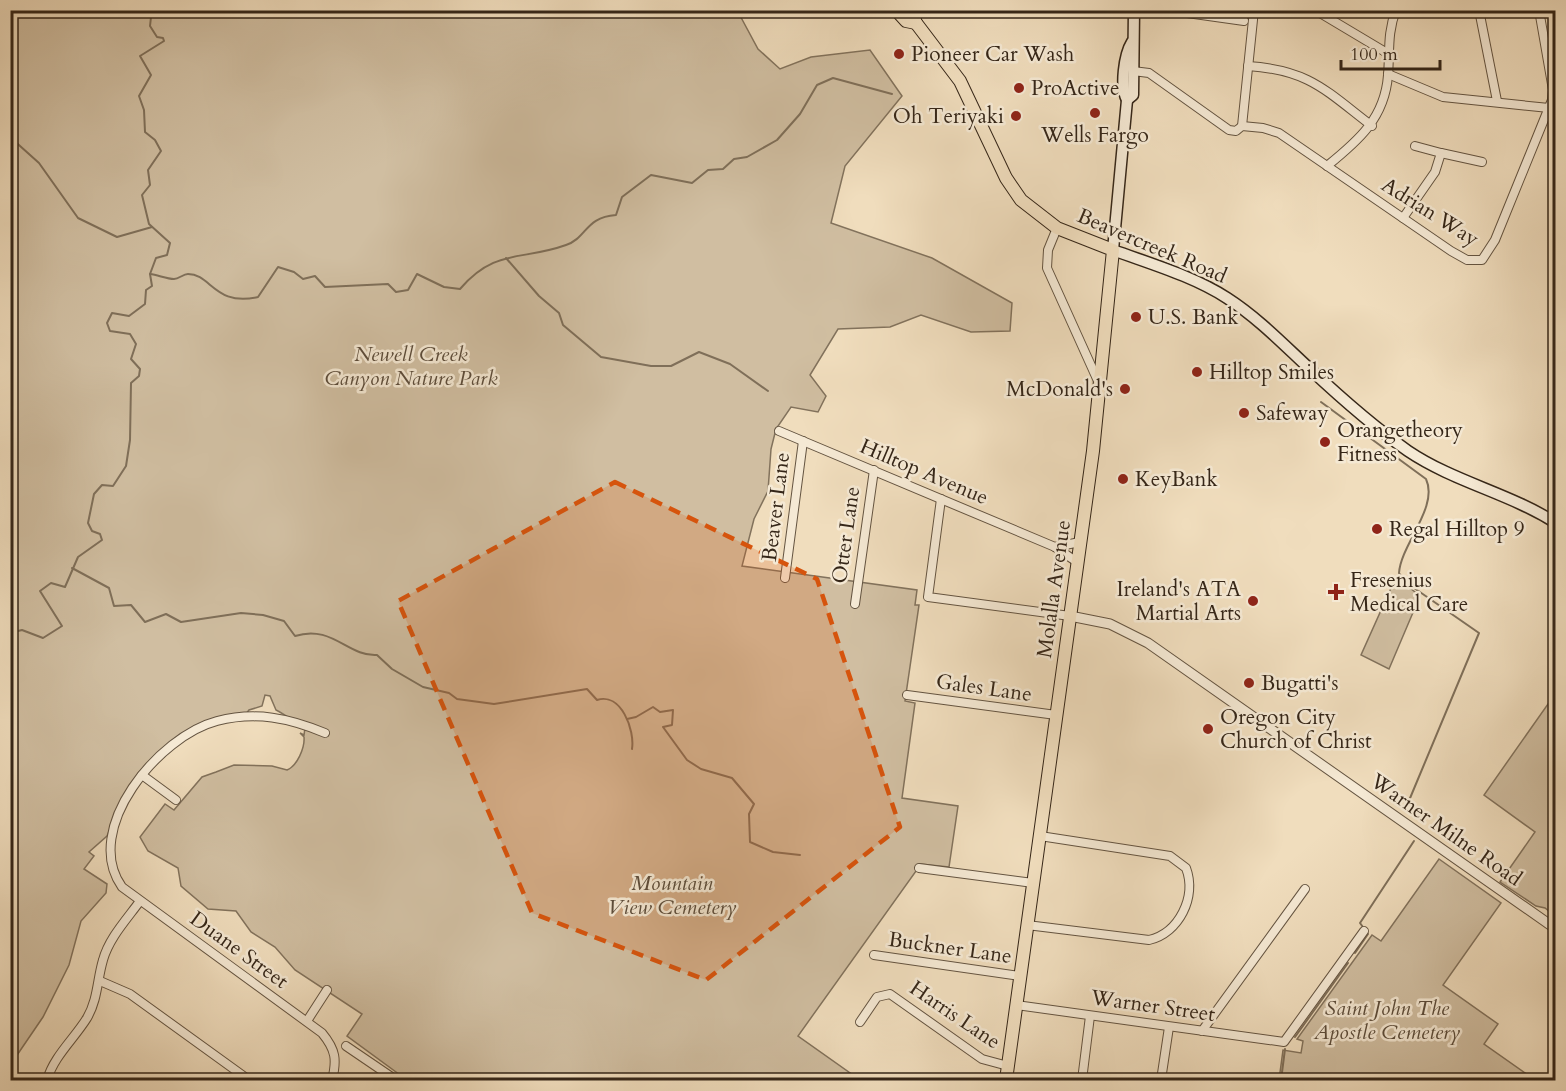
<svg xmlns="http://www.w3.org/2000/svg" width="1566" height="1091" viewBox="0 0 1566 1091" font-family="Cardo,serif">
  <rect width="100%" height="100%" fill="#f0ddbd"/>
  <filter id="stains"><feTurbulence type="fractalNoise" baseFrequency=".00333" numOctaves="4"/><feColorMatrix values="0 0 0 0 .2 0 0 0 0 .09 0 0 0 0 .02 0 0 0 .5 -.17"/></filter>
  <radialGradient id="worn" r=".72"><stop offset=".6" stop-color="#630" stop-opacity="0"/><stop offset="1" stop-color="#630" stop-opacity=".3"/></radialGradient>
  <g fill="#d0bea1" stroke="#82725c" stroke-width="1.5">
    <path d="M737,10L758,49L780,69L811,57L870,50L902,96L845,166L831,223L932,258L1012,303L1010,331L971,332L921,315L890,327L838,329L810,375L826,396L818,412L791,407L776,429L771,449L768,491L754,519L742,566L917,590L915,605H919L905,701L915,703L902,798L958,806L949,867L921,864L798,1036L860,1080H407L347,1036L362,1014L295,970L275,947L251,932L236,911L208,909L181,886L178,868L148,851L140,837L165,804L174,810L202,777L216,772L234,765L272,766L287,770C297,766 305,748 304,737L300,733L304,735L305,728C294,722 286,715 276,710L270,696L265,695L262,706L249,710L246,714L181,735L127,791L107,836L89,852L94,856L84,869L107,884L106,893L81,921L69,965L43,1017L11,1064L10,11Z"/>
    <path d="M1396,577L1420,596L1389,669L1361,655Z"/>
    <path d="M1555,694V916L1545,908L1536,906L1500,882L1535,832L1484,795Z"/>
    <path d="M1439,859L1501,903L1443,985L1498,1024L1484,1044L1535,1080H1279L1283,1050L1301,1053L1303,1041L1297,1039L1372,935L1381,941Z"/>
  </g>
  <g fill="none" stroke-linecap="round" stroke-linejoin="round">
    <g stroke="#7f6f59" stroke-width="2">
      <path d="M10,137L39,163L78,218L117,237L152,227"/>
      <path d="M506,258L539,296L559,313L563,325L601,357L651,366H671L699,352L730,364L768,391"/>
      <path d="M150,274C158,275 167,279 174,279C179,279 183,274 188,274C211,274 215,307 258,297L278,267L294,272L303,279L315,276L325,287L388,284L396,292L408,290L417,274L444,287L460,289C495,248 522,261 566,245C587,238 585,217 616,215L622,197L651,175L692,183L708,170L723,169L734,159L747,157L777,140L800,114L817,85L833,78L892,94"/>
      <path d="M1321,402L1426,479C1439,507 1401,544 1399,573L1404,581L1479,633L1408,803L1407,811"/>
      <path d="M72,568L109,588L114,606L131,605L145,622L166,614L181,622L241,613L263,615L284,621L295,636C332,624 348,657 377,655L392,669L423,687L449,693L457,699L494,704L587,689L597,700C621,692 635,730 632,749"/>
      <path d="M10,636L14,632L22,630L43,638L62,626L40,591L51,583L65,587L78,557L102,540L100,534L92,531L88,523L94,494L102,485L113,486L126,466L130,440L131,383L139,376L140,369L131,359L136,344L130,334L110,331L107,323L112,313L129,316L145,304L146,290L152,286L150,274L156,258L167,255L170,243L149,224L142,195L150,185L148,170L161,151L155,140L145,132L144,110L139,96L151,75L140,56L164,41L163,38L157,37L150,26L151,17L162,10"/>
      <path d="M627,719L636,717L653,707L660,712L673,710L672,725L663,727L687,760L701,769L732,778L754,804L749,814L750,842L773,852L800,855"/>
      <path d="M1355,953L1368,934L1360,923L1414,841"/>
      <path d="M1295,1037L1348,963"/>
      <path d="M1281,1080L1285,1049"/>
    </g>
    <defs>
      <g id="minor">
        <path d="M1166,10L1244,21"/>
        <path d="M1315,10L1387,53"/>
        <path d="M1479,10L1497,101"/>
        <path d="M1248,66C1309,70 1325,90 1372,126"/>
        <path d="M1133,71L1149,73L1229,130L1236,131L1242,126L1263,128L1279,133L1451,251L1467,260H1482L1495,240L1552,100L1553,90L1539,10"/>
        <path d="M1388,74L1443,97L1549,108"/>
        <path d="M1242,126L1254,10"/>
        <path d="M1441,153L1482,162"/>
        <path d="M1327,166C1358,141 1385,118 1388,75C1390,52 1387,33 1396,10"/>
        <path d="M1403,218L1435,172L1441,153L1415,146"/>
        <path d="M1057,228L1048,250L1047,268L1098,381"/>
        <path d="M779,431L1055,547L1077,562"/>
        <path d="M941,499L928,597L1070,616"/>
        <path d="M1055,547L1080,542"/>
        <path d="M785,578L803,441"/>
        <path d="M855,604L874,470"/>
        <path d="M907,695L1056,715"/>
        <path d="M325,733C289,718 256,711 217,721C159,736 81,829 122,887L322,1033C336,1050 337,1060 332,1080"/>
        <path d="M142,775L176,800"/>
        <path d="M919,868L1033,883"/>
        <path d="M1027,925L1149,940C1179,933 1197,897 1186,868L1170,856L1040,836"/>
        <path d="M874,955L1020,976"/>
        <path d="M100,981L130,994L249,1080"/>
        <path d="M1016,1005L1284,1042L1364,931"/>
        <path d="M307,1021L327,990"/>
        <path d="M860,1022L877,997L890,994L982,1059L1008,1066"/>
        <path d="M1202,1031L1305,889"/>
        <path d="M346,1046L396,1080"/>
        <path d="M47,1080C54,1056 74,1039 87,1018C98,999 97,980 103,960C109,938 127,919 140,901"/>
        <path d="M1082,1080L1090,1016"/>
        <path d="M1161,1080L1169,1027"/>
      </g>
      <path id="tertiary" d="M1070,616L1110,624L1148,643L1556,929"/>
      <g id="secondary">
        <path d="M1132,42C1124,55 1120,87 1127,100L1113,250C1151,264 1193,276 1227,298C1258,318 1283,344 1310,369C1341,398 1374,427 1408,451C1454,482 1509,493 1556,523"/>
        <path d="M1127,100L1133,95L1134,10"/>
      </g>
      <g id="primary">
        <path d="M896,10L906,21L916,23"/>
        <path d="M911,10L916,23L960,81L1006,178L1021,200L1057,228L1113,250L1093,451L1006,1080"/>
      </g>
    </defs>
    <use href="#minor" stroke="#645441" stroke-width="10"/>
    <use href="#tertiary" stroke="#645441" stroke-width="11"/>
    <use href="#secondary" stroke="#352618" stroke-width="13"/>
    <use href="#primary" stroke="#352618" stroke-width="14"/>
    <use href="#minor" stroke="#f5e9d4" stroke-width="8"/>
    <use href="#tertiary" stroke="#f5e9d4" stroke-width="9"/>
    <use href="#secondary" stroke="#f5e9d4" stroke-width="10"/>
    <use href="#primary" stroke="#f0ddbd" stroke-width="12"/>
  </g>
  <path fill="#d6540d" fill-opacity="0.2" stroke="#d6540d" stroke-width="4.5" stroke-dasharray="12 8" stroke-linejoin="round" d="M615,482L817,579L900,827L706,980L532,913L398,601Z"/>
  <g fill="#8f2418" stroke="#f5e9d4" stroke-width="2">
    <circle cx="899" cy="54" r="6"/>
    <circle cx="1019" cy="88" r="6"/>
    <circle cx="1095" cy="113" r="6"/>
    <circle cx="1016" cy="116" r="6"/>
    <circle cx="1136" cy="317" r="6"/>
    <circle cx="1197" cy="372" r="6"/>
    <circle cx="1125" cy="389" r="6"/>
    <circle cx="1244" cy="413" r="6"/>
    <circle cx="1325" cy="442" r="6"/>
    <circle cx="1123" cy="479" r="6"/>
    <circle cx="1377" cy="529" r="6"/>
    <path d="M1333 583h6v6h6v6h-6v6h-6v-6h-6v-6h6z"/>
    <circle cx="1253" cy="601" r="6"/>
    <circle cx="1249" cy="683" r="6"/>
    <circle cx="1208" cy="729" r="6"/>
  </g>
  <g text-anchor="middle" dominant-baseline="central" stroke-width="5" stroke-linejoin="round" paint-order="stroke">
    <g font-size="21" fill="#352618" stroke="#f5e9d4" text-anchor="start">
      <text x="911" y="54">Pioneer Car Wash</text>
      <text x="1031" y="88">ProActive</text>
      <text x="1004" y="116" text-anchor="end">Oh Teriyaki</text>
      <text x="1095" y="135" text-anchor="middle">Wells Fargo</text>
      <text x="1148" y="317">U.S. Bank</text>
      <text x="1209" y="372">Hilltop Smiles</text>
      <text x="1113" y="389" text-anchor="end">McDonald's</text>
      <text x="1256" y="413">Safeway</text>
      <text x="1337" y="430">Orangetheory<tspan x="1337" dy="24">Fitness</tspan></text>
      <text x="1135" y="479">KeyBank</text>
      <text x="1389" y="529">Regal Hilltop 9</text>
      <text x="1350" y="580">Fresenius<tspan x="1350" dy="24">Medical Care</tspan></text>
      <text x="1241" y="589" text-anchor="end">Ireland's ATA<tspan x="1241" dy="24">Martial Arts</tspan></text>
      <text x="1261" y="683">Bugatti's</text>
      <text x="1220" y="717">Oregon City<tspan x="1220" dy="24">Church of Christ</tspan></text>
    </g>
    <g font-size="21" fill="#352618" stroke="#f5e9d4">
      <text transform="translate(1430 212) rotate(32)">Adrian Way</text>
      <text transform="translate(1152 246) rotate(23)">Beavercreek Road</text>
      <text transform="translate(924 472) rotate(23)">Hilltop Avenue</text>
      <text transform="translate(776 507) rotate(-83)">Beaver Lane</text>
      <text transform="translate(846 535) rotate(-82)">Otter Lane</text>
      <text transform="translate(1054 589) rotate(-82)">Molalla Avenue</text>
      <text transform="translate(984 688) rotate(8)">Gales Lane</text>
      <text transform="translate(1446 830) rotate(35)">Warner Milne Road</text>
      <text transform="translate(950 948) rotate(8)">Buckner Lane</text>
      <text transform="translate(239 950) rotate(36)">Duane Street</text>
      <text transform="translate(1153 1006) rotate(8)">Warner Street</text>
      <text transform="translate(955 1015) rotate(34)">Harris Lane</text>
    </g>
    <g font-size="21" font-style="italic" fill="#5c4c3a" stroke="#f5e9d4">
      <text x="411" y="354">Newell Creek<tspan x="411" dy="24">Canyon Nature Park</tspan></text>
      <text x="672" y="883">Mountain<tspan x="672" dy="24">View Cemetery</tspan></text>
      <text x="1387" y="1008">Saint John The<tspan x="1387" dy="24">Apostle Cemetery</tspan></text>
    </g>
  </g>
  <rect width="1566" height="1091" fill="none" stroke="#f0ddbd" stroke-width="36"/>
  <rect x="12" y="12" width="1542" height="1067" fill="none" stroke="#352618" stroke-width="3"/>
  <rect x="18" y="18" width="1530" height="1055" fill="none" stroke="#352618" stroke-width="1.5"/>
  <path d="M1341 60v9h99v-9" fill="none" stroke="#352618" stroke-width="3"/>
  <text x="1350" y="60" font-size="18" fill="#352618" stroke="#f5e9d4" stroke-width="4.5" paint-order="stroke">100 m</text>
  <rect width="100%" height="100%" filter="url(#stains)"/>
  <rect width="100%" height="100%" fill="url(#worn)"/>
</svg>
